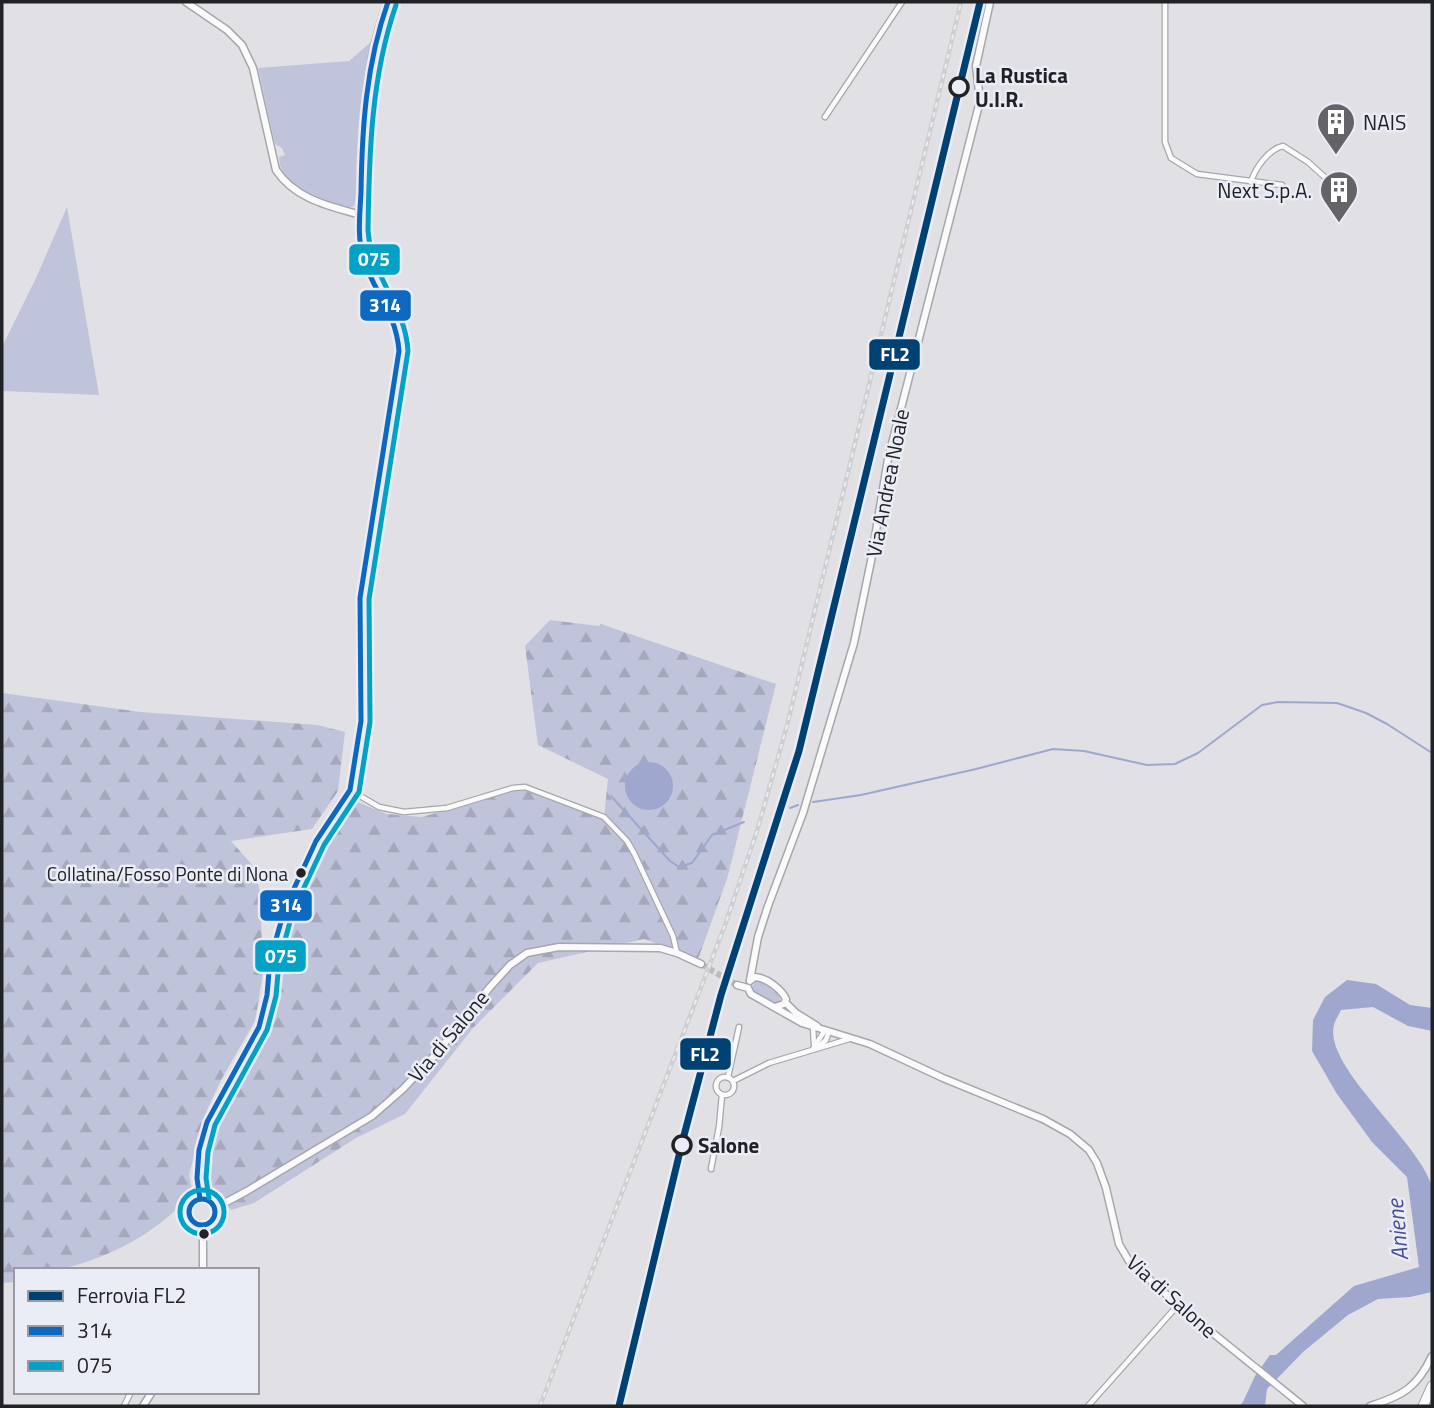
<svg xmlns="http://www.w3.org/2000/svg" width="1434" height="1408" viewBox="0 0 1434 1408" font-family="'Titillium Web',sans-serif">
  <defs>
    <pattern id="forest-firs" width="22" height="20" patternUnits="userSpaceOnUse" patternTransform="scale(1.75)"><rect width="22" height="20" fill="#c0c4db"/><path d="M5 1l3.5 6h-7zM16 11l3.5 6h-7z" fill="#a5a8bc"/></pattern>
  </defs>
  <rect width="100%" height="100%" fill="#e0e0e5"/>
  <g fill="#c0c4db">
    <path d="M371,42L360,116L359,188L354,206L347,208C321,199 280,191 279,157L285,155L282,148L275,144L258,68L349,61Z"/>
    <path d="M67,207L99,395L2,391V347L36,278Z"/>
    <path d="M756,982L763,983L779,994L780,1002L774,1004L754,993L751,988Z"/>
  </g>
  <g fill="url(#forest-firs)">
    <path d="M550,620L599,626L601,624L776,684L727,879L698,959L644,939L538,963L473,1028L405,1114L356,1138L254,1203L231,1210L208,1189L202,1175L209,1128L268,1032L287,924L320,853L355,801L387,814L421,817L481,801L522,787L604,817L608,779L538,745L525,646Z"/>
    <path d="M2,693L141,712L317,725L345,732L338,791L312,829L231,841L254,867L260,892L263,973L255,1021L221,1080L204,1117L189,1175L192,1189C170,1228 103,1261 60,1269C46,1272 30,1270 16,1270V1282L2,1283Z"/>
  </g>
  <g fill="#9fa7cf">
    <circle cx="649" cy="786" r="24"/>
    <path d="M1347,980L1376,984L1410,1005L1432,1008V1031L1408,1026L1373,1007L1341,1010C1339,1015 1335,1020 1334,1025C1323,1067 1420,1142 1432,1187V1292L1410,1297L1378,1299L1348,1315L1303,1352L1267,1389L1265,1406H1239L1243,1402L1255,1376L1270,1355H1276L1354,1286L1419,1267L1407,1177L1372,1142L1337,1094L1312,1051L1313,1020L1325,997Z"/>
  </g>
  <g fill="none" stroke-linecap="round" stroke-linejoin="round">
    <g stroke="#9fa7cf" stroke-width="2">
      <path d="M611,796L670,861L679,867L692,863L712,835L744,822"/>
      <path d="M813,802L861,795L976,769L1053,749L1084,751L1147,765L1175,764L1198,753L1262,705L1278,702L1337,703L1366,713L1387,724L1432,753"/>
      <path d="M790,808L798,805"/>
    </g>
    <path stroke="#bababf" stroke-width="6" stroke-dasharray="6 3" stroke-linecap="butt" d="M701,964L737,985"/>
    <defs>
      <g id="minor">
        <path d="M1165,2V142L1171,158L1197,174L1282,185"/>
        <path d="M825,117L902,2"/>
        <path d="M1251,182C1255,168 1269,149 1283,146L1308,162L1339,190"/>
        <path d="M350,790L379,807L404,812L447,808L513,788L525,787L604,817L627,841L634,853L673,936L677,953"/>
        <path d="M813,1027L814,1045"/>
        <path d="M819,1046L826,1040L829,1031"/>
        <path d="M813,1049L825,1030"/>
        <circle cx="725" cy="1086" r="9"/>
        <path d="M728,1077L739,1027"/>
        <path d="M733,1081L769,1063L849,1039"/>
        <path d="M711,1169L719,1127L722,1095"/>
        <path d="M124,1406L131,1392"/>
        <path d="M1088,1406L1178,1305"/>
      </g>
      <g id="tertiary">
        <path d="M186,2L227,30L242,45L253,68L276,170C295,199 329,206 361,215"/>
        <path d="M750,980L758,937L768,906L803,813L854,643L871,561L888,459L980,101L976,66L990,2"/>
        <path d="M750,981L755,977C767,978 781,989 786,999L784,1004L775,1007"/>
        <path d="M737,985L748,988L751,994L802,1023L870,1044L943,1078L1043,1119L1070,1134L1089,1150L1097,1163L1106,1188L1119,1244L1129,1261L1178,1305L1303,1406"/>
        <path d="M785,1002L796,1013L817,1026"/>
        <circle cx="202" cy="1212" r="13"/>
        <path d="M200,1199L197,1178L199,1150L207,1122L259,1027L267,995L270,960L285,908L316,841L350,790L353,775L361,721L360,598L399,351C399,309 373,293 363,257C357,235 361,210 361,187C363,128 365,58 388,2"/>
        <path d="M215,1208L247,1191L372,1116L403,1089L435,1055L490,987L510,965L527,953L559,947L660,948L677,953L701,964"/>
        <path d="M203,1226V1270"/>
        <path d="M143,1406L152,1392"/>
        <path d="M1370,1406C1402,1396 1417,1388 1432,1356"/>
      </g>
      <path id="motorway" d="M1423,1406L1432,1386"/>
    </defs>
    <use href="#minor" stroke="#a6a7ab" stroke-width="7"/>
    <use href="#tertiary" stroke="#a6a7ab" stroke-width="9"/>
    <use href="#motorway" stroke="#a6a7ab" stroke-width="11"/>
    <use href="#minor" stroke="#fafafb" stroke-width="4.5"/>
    <use href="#tertiary" stroke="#fafafb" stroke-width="6"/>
    <use href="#motorway" stroke="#fafafb" stroke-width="9"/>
    <defs>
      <path id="rail" d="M540,1406L725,925L757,831L788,722L961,2"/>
    </defs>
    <use href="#rail" stroke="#cfcfd0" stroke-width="4.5"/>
    <use href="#rail" stroke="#eaecf6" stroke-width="2" stroke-dasharray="5" stroke-linecap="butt"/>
    <defs>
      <g id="bus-1">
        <circle cx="202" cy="1212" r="13"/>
        <path d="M200,1199L197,1178L199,1150L207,1122L259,1027L267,995L270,960L285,908L316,841L350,790L361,721L360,598L399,351C396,311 373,292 363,257C357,236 360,214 361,192C362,128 366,64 388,2"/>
      </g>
      <g id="bus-2">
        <circle cx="202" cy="1212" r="22"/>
        <path d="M209,1198L206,1178L208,1152L215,1125L267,1030L276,996L279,962L293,911L324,845L359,792L370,722L369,599L408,351C405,304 371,277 368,231C369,155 371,77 396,5"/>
      </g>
    </defs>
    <use href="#bus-1" stroke="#eaecf6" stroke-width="10"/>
    <use href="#bus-2" stroke="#eaecf6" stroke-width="10"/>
    <use href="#bus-1" stroke="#0c69bf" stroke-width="5"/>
    <use href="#bus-2" stroke="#02a2c6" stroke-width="5"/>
    <defs>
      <path id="rail-1" d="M619,1406L682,1143L721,995L799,751L980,2"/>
    </defs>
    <use href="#rail-1" stroke="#eaecf6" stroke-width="12"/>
    <use href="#rail-1" stroke="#004174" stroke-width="7"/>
  </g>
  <defs>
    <symbol id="building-pin" viewBox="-11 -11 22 30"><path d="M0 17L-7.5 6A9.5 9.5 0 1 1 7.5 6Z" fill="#646468" stroke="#eaecf6"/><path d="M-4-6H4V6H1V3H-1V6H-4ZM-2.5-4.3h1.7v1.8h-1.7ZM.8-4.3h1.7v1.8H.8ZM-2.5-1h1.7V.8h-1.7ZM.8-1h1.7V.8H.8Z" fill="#fff"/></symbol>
  </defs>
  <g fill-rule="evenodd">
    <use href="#building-pin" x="1314" y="100" width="44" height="60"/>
    <use href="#building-pin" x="1317" y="168" width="44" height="60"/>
  </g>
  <g fill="#eaecf6" stroke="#212225" stroke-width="3.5">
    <circle cx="959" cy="87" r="9"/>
    <circle cx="682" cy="1145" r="9"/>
  </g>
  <g fill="#212225" stroke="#eaecf6" stroke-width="2.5">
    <circle cx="301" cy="873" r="6"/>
    <circle cx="204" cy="1234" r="6"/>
  </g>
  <g text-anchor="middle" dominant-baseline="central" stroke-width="5" stroke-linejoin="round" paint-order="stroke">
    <g font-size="19" fill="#212225" stroke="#eaecf6" text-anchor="end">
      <text x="288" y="873">Collatina/Fosso Ponte di Nona</text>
    </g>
    <g font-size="21" font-weight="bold" fill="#212225" stroke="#eaecf6" text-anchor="start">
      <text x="975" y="75">La Rustica<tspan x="975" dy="24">U.I.R.</tspan></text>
      <text x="698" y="1145">Salone</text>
    </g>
    <g font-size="21" fill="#212225" stroke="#eaecf6" text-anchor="start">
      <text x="1363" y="122">NAIS</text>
      <text x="1312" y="190" text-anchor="end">Next S.p.A.</text>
    </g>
    <g font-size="21" fill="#212225" stroke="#eaecf6">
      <text transform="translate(887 483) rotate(-79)">Via Andrea Noale</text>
      <text transform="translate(448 1036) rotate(-50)">Via di Salone</text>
      <text transform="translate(1172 1296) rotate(42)">Via di Salone</text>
    </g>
    <g font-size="23" font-style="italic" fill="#475097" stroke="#eaecf6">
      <text transform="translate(1397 1230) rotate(-95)">Aniene</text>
    </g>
  </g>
  <g stroke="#eaecf6" stroke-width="2.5">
    <rect x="348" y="243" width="53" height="33" rx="7" fill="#02a2c6"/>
    <rect x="359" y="289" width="53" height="33" rx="7" fill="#0c69bf"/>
    <rect x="868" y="338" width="53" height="33" rx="7" fill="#004174"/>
    <rect x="259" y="889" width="54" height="33" rx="7" fill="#0c69bf"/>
    <rect x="254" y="939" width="53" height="34" rx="7" fill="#02a2c6"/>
    <rect x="679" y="1037" width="53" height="34" rx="7" fill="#004174"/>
  </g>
  <g font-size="19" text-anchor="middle" font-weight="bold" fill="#fff">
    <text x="374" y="266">075</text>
    <text x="385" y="312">314</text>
    <text x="895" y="361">FL2</text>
    <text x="286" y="912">314</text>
    <text x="281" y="963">075</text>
    <text x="705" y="1061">FL2</text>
  </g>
  <rect width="1434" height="1408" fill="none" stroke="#212225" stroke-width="7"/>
  <rect x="14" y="1268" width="245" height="126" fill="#eaecf6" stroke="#9a9ba2" stroke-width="2"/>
  <rect x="28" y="1291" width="35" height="10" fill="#004174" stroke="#9a9ba2" stroke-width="2"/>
  <text x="77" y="1303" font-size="21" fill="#212225">Ferrovia FL2</text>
  <rect x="28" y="1326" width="35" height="10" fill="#0c69bf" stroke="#9a9ba2" stroke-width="2"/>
  <text x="77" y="1338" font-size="21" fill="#212225">314</text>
  <rect x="28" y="1361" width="35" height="10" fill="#02a2c6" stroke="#9a9ba2" stroke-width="2"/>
  <text x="77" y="1373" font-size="21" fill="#212225">075</text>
</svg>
